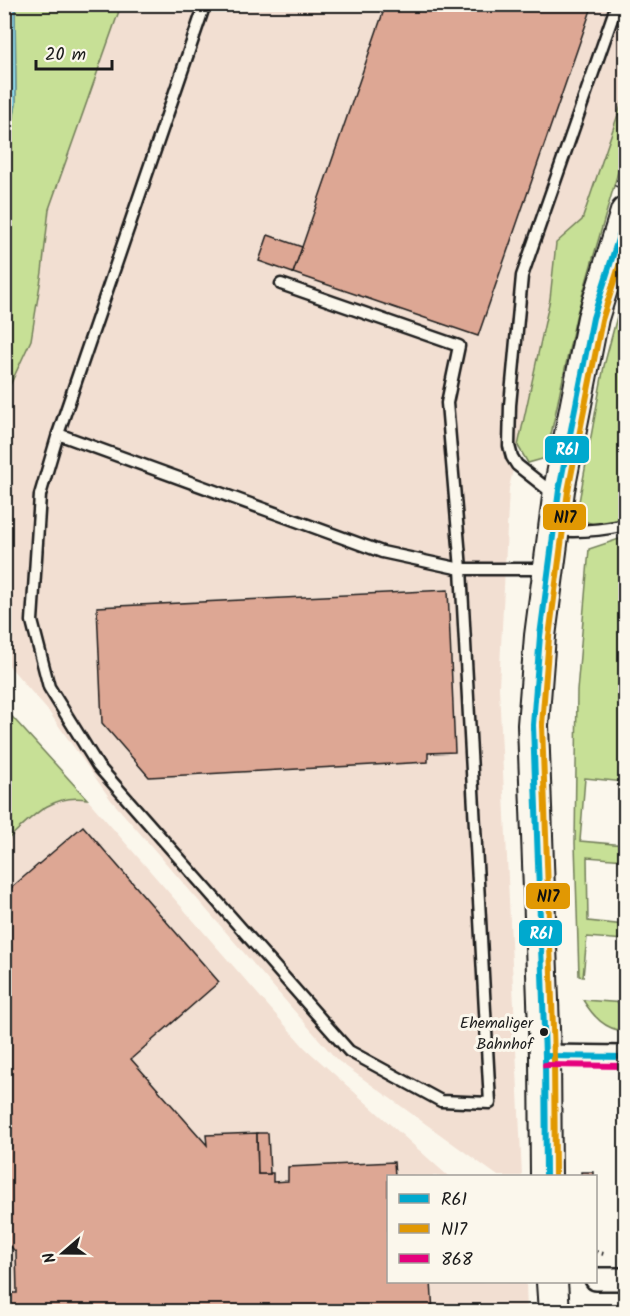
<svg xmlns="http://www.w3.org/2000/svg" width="630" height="1316" viewBox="0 0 630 1316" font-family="Kalam,sans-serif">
  <rect width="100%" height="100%" fill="#fbf7ec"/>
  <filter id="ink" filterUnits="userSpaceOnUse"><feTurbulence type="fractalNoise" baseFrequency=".0167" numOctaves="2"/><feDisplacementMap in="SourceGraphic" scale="12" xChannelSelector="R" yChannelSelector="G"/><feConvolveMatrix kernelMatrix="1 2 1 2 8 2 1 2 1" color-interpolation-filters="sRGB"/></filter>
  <g filter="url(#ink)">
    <g fill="#f2dfd2">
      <path d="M116,5H625V94L582,220L556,243L550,299L509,488L499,687L522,1176H498L337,1060L111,800L49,712L5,661L4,396L31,340L42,272L49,209L119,11Z"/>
      <path d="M79,798L87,799L305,1048L448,1176H388V1282H526L527,1311H5L4,842L41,810L60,799Z"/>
    </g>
    <g fill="#c7e096" stroke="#727e59" stroke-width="1.5">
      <path d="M15,5H116L119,11L49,209L42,272L31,340L5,396L4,168L16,104Z"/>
      <path d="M625,94V148L576,317L546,458L528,463L518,446L550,299L556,243L582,220Z"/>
      <path d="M625,286V520L593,524L576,518L604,366Z"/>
      <path d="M625,537V782L585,778L580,841L625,845V860L587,857L588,921L625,925V940L587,937L583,977L579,976L575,843L577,691L589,549Z"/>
      <path d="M5,709L87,799C50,793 30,819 5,842Z"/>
      <path d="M583,1000L625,1003V1031C605,1030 593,1016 583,1000Z"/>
    </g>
    <path fill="#92dff1" stroke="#63919c" stroke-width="1.5" d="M5,4L15,5L16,104L5,168Z"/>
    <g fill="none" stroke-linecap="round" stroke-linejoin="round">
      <path stroke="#4b6a71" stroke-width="1.5" d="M4,133L10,103V4"/>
    </g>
    <g fill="#dda794" stroke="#1c1c1c" stroke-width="1.5">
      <path d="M386,4H593L478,336L293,273Z"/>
      <path d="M268,235L302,247L293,273L259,261Z"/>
      <path d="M448,590L455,752L428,753V762L149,777L102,723L97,607Z"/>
      <path d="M83,826L219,982L131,1059L207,1145L206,1135L257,1133L258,1174H270V1173H273V1182L288,1181V1167L394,1162L395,1176H388V1282H431L433,1312H4V1293H17L16,1252L4,1240V894Z"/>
      <path d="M622,1100H626V1139H624Z"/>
      <path d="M257,1133H268L270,1174H258Z"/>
      <rect x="581" y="1172" width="12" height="4"/>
    </g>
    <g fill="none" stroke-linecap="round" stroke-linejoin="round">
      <defs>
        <g id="service">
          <path d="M205,4L58,434L382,552L461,569H547"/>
          <path d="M58,434L40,495L32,621L49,687L98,766L349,1051L441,1101L490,1103L461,569L447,403L459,346L281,284"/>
          <path d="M555,495L517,465L512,457L509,446L510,405L522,276L617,4"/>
          <path d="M554,530C579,533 602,530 626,525"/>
        </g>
        <g id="minor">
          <path d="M545,1056L626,1057"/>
          <path d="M596,1279H626"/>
        </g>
        <g id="secondary">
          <path d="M546,1176L545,1056L533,725L540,636L559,490L593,318L626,212"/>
          <path d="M552,1282L554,1312"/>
        </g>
      </defs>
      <use href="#service" stroke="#1c1c1c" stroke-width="15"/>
      <use href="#minor" stroke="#1c1c1c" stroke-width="26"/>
      <use href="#secondary" stroke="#1c1c1c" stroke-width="34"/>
      <g stroke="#1c1c1c" stroke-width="4" stroke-dasharray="1.5 4.5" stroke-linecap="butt">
        <path d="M616,187L626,157"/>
        <path d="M596,1252L604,1254"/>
      </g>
      <use href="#service" stroke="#fbf7ec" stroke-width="10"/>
      <use href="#minor" stroke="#fbf7ec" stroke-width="21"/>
      <use href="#secondary" stroke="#fbf7ec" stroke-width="30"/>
      <defs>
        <g id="bus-1">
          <path d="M545,1056L626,1057"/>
          <path d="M546,1176L545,1056L533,725L540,636L559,490L593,318L626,214"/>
        </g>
        <path id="bus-2" d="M555,1176L554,1056L542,725L549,637L568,491L602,320L626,244"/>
        <path id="bus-3" d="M545,1065L626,1066"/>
      </defs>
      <use href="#bus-1" stroke="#fbf7ec" stroke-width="10"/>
      <use href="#bus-2" stroke="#fbf7ec" stroke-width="10"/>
      <use href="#bus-3" stroke="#fbf7ec" stroke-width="10"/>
      <use href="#bus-1" stroke="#00a9ce" stroke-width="6"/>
      <use href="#bus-2" stroke="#e19803" stroke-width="6"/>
      <use href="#bus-3" stroke="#e5007d" stroke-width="6"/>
    </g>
  </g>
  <circle fill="#1c1c1c" stroke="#fbf7ec" stroke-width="2" cx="544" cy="1032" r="5"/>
  <g text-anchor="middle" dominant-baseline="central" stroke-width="6" stroke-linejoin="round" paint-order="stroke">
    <g font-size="16" fill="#1c1c1c" stroke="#fbf7ec" text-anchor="end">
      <text x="533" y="1023">Ehemaliger<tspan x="533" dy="21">Bahnhof</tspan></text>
    </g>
  </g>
  <g stroke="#fbf7ec" stroke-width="2">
    <rect x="544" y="435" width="46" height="29" rx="6" fill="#00a9ce"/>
    <rect x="542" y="503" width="45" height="28" rx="6" fill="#e19803"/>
    <rect x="525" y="882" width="46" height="28" rx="6" fill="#e19803"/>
    <rect x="518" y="919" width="45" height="28" rx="6" fill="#00a9ce"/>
  </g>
  <g font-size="16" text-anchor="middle" font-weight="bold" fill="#fff">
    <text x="567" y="455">R61</text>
    <text x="541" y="939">R61</text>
  </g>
  <g font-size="16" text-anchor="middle" font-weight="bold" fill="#111">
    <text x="565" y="523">N17</text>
    <text x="548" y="902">N17</text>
  </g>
  <rect width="630" height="1316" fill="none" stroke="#fbf7ec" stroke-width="24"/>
  <rect x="12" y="12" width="606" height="1292" fill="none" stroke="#1c1c1c" stroke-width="2" filter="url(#ink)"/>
  <rect x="387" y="1175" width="210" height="108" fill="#fbf7ec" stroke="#a29f99" stroke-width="1.5"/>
  <rect x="399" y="1194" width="30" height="9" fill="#00a9ce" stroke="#a29f99" stroke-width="1.5"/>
  <text x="441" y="1205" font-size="18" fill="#1c1c1c">R61</text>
  <rect x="399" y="1224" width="30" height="9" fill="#e19803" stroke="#a29f99" stroke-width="1.5"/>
  <text x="441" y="1235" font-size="18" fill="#1c1c1c">N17</text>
  <rect x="399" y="1254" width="30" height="9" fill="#e5007d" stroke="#a29f99" stroke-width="1.5"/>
  <text x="441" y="1265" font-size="18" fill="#1c1c1c">868</text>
  <g transform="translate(63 1253) rotate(250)" stroke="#fbf7ec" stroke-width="4.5" paint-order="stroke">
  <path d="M0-4.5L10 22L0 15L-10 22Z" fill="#1c1c1c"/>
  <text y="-9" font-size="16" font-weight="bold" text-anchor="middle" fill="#1c1c1c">N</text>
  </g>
  <path d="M36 60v9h76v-9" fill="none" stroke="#1c1c1c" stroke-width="3"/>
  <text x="45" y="60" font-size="18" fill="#1c1c1c" stroke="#fbf7ec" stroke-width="4.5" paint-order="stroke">20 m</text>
</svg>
